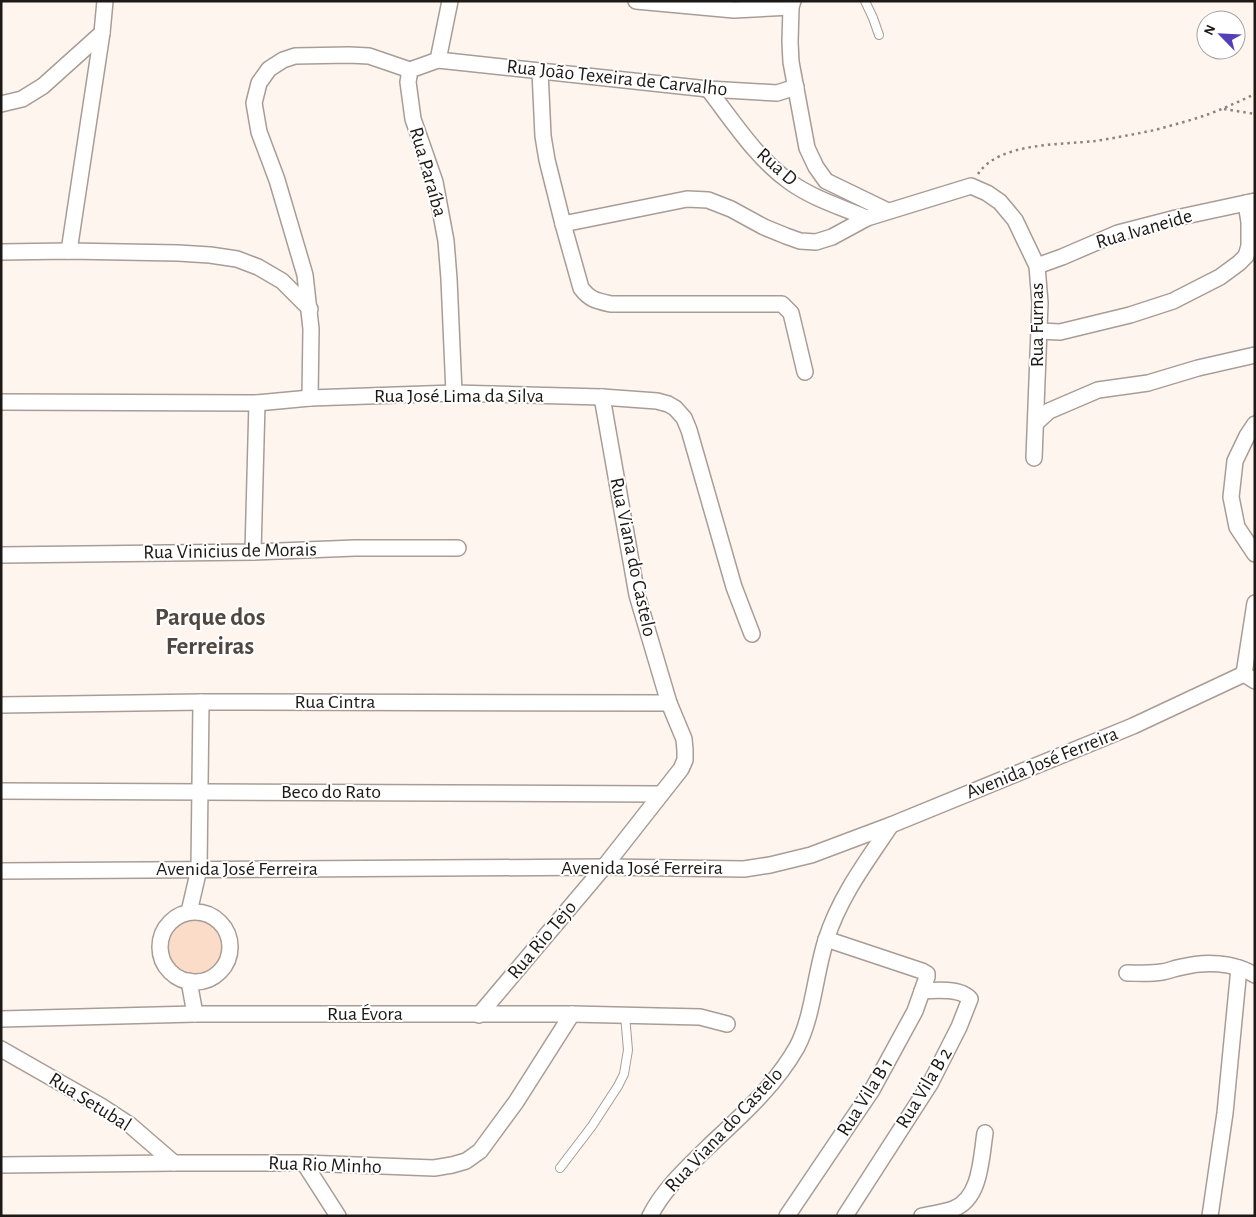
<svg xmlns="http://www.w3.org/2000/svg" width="1256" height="1217" viewBox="0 0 1256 1217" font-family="'Alegreya Sans',sans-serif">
  <rect width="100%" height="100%" fill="#fff5ef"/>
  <circle fill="#fadcc9" cx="195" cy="947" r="30"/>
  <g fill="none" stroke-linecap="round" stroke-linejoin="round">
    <defs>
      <g id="lane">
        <path d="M865,1L873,18L879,35"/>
        <path d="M560,1168L592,1126L618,1086L624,1074L628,1050L625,1015"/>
      </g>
      <g id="street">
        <path d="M450,1L438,60L410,70L408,82L413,119L435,182L446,241L449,279L454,393"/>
        <path d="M636,1L734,10L791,7"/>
        <path d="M793,1L791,7L790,42L791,62L807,148L816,167L826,181L888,211"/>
        <path d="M438,60L708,89L777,93L796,87"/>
        <path d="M540,71L543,136L547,160L563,224L687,199L708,200L731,209L764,227L786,236L800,241L816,242L832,237L867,218L971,186L987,193L1000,202L1015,220L1037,266L1040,303L1034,458"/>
        <path d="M708,89C733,121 756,158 790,182C812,198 841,207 867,218"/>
        <path d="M1,104L22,99L43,86L102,33"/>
        <path d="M563,224L581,288C590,300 597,301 611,304H782L791,313L805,372"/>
        <path d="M69,251L102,33L105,1"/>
        <path d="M1,252L69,251L178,253L210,255L237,259L258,267L282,281L310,309"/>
        <path d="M1037,266L1062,257L1118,233L1176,218L1255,201"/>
        <path d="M1039,331L1060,332L1130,315L1173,301L1220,277L1239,263L1246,256L1249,246V222L1246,203"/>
        <path d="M310,398L311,329L305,275L277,180L259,132L254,103L259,83L269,69L283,60L295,56L349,55L369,56L410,70"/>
        <path d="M1,402L257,403L310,398L454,393L602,397L657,401L668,404L675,408L684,418L689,430L734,587L752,634"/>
        <path d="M1036,423L1049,411L1098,390L1148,383L1198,368L1255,355"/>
        <path d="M1255,424L1247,436L1235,461L1231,497L1237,527L1255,554"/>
        <path d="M253,552L257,403"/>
        <path d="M1,555L253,552L355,548H458"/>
        <path d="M1255,603L1244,674L1255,681"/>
        <path d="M1,705L201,702L669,703"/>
        <path d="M1,791L660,794"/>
        <path d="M1,871L604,867L744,869L770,865L811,855L891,825L1133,726L1244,674"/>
        <path d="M189,912L199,869L201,702"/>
        <circle cx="195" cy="947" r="35"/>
        <path d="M1127,973C1139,973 1150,974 1162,972C1169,971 1175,968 1182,967C1205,961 1233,962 1255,975"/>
        <path d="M189,981L195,1014"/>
        <path d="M479,1015L604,867L681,769L685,760V750L684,739L669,703L637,595L602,397"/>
        <path d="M1,1019L195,1014H572L700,1017L727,1024"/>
        <path d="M1,1049L101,1106L130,1125L174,1163"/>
        <path d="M304,1163L338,1216"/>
        <path d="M1,1165L174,1163H304L434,1168L452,1165L466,1161L480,1151L516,1102L572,1014"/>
        <path d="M650,1216C664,1188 688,1167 709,1146C741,1116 775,1086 797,1047C813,1017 815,974 826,940C839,898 866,862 891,825"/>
        <path d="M787,1216L872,1090L915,1011L927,977V974L922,971L826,939"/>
        <path d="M845,1216L930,1084L959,1027L970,999C961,988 935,990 922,991"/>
        <path d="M922,1216C932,1214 944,1212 953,1209C981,1199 981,1158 985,1133"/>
        <path d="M1210,1216L1225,1113L1239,968"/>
      </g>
    </defs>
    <use href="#lane" stroke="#a89d96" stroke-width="10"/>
    <use href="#street" stroke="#a89d96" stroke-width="18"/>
    <g stroke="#8a837e" stroke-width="2.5" stroke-dasharray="2.5 4" stroke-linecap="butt">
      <path d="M1224,109L1255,114"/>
      <path d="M978,174C999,142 1061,145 1095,141C1115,138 1135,134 1155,130C1173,125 1192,120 1209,114C1225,108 1240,101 1255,94"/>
    </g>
    <use href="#lane" stroke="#fff" stroke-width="8"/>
    <use href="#street" stroke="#fff" stroke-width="15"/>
  </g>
  <g text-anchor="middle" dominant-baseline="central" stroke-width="4" stroke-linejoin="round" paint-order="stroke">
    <g font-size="20" fill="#1d1916" stroke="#fff">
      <text transform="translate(617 78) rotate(6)">Rua João Texeira de Carvalho</text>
      <text transform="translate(777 167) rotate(41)">Rua D</text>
      <text transform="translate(428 172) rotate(74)">Rua Paraíba</text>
      <text transform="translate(1144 229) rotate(-16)">Rua Ivaneide</text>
      <text transform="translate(1037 325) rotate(-90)">Rua Furnas</text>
      <text x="459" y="396">Rua José Lima da Silva</text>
      <text transform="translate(230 551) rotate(-1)">Rua Vinicius de Morais</text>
      <text transform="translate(633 557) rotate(78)">Rua Viana do Castelo</text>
      <text x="335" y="702">Rua Cintra</text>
      <text transform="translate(1042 763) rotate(-22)">Avenida José Ferreira</text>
      <text x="331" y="792">Beco do Rato</text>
      <text x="642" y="868">Avenida José Ferreira</text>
      <text x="237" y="869">Avenida José Ferreira</text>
      <text transform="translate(542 940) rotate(-50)">Rua Rio Tejo</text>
      <text x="365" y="1014">Rua Évora</text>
      <text transform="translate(924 1088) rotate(-59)">Rua Vila B 2</text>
      <text transform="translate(865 1097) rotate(-58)">Rua Vila B 1</text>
      <text transform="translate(90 1102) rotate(32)">Rua Setubal</text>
      <text transform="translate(724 1130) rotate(-47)">Rua Viana do Castelo</text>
      <text transform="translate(325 1165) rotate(2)">Rua Rio Minho</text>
    </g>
    <g font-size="25" font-weight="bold" fill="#504740" stroke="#fff">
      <text x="210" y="617">Parque dos<tspan x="210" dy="29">Ferreiras</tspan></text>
    </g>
  </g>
  <rect width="1256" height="1217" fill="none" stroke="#1d1916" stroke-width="5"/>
  <g transform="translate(1221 35) rotate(294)"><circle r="24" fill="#ffffff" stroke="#a5a3a2"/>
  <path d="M0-4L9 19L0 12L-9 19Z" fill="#533fb6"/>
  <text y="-8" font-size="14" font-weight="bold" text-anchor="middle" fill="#1d1916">N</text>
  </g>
</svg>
